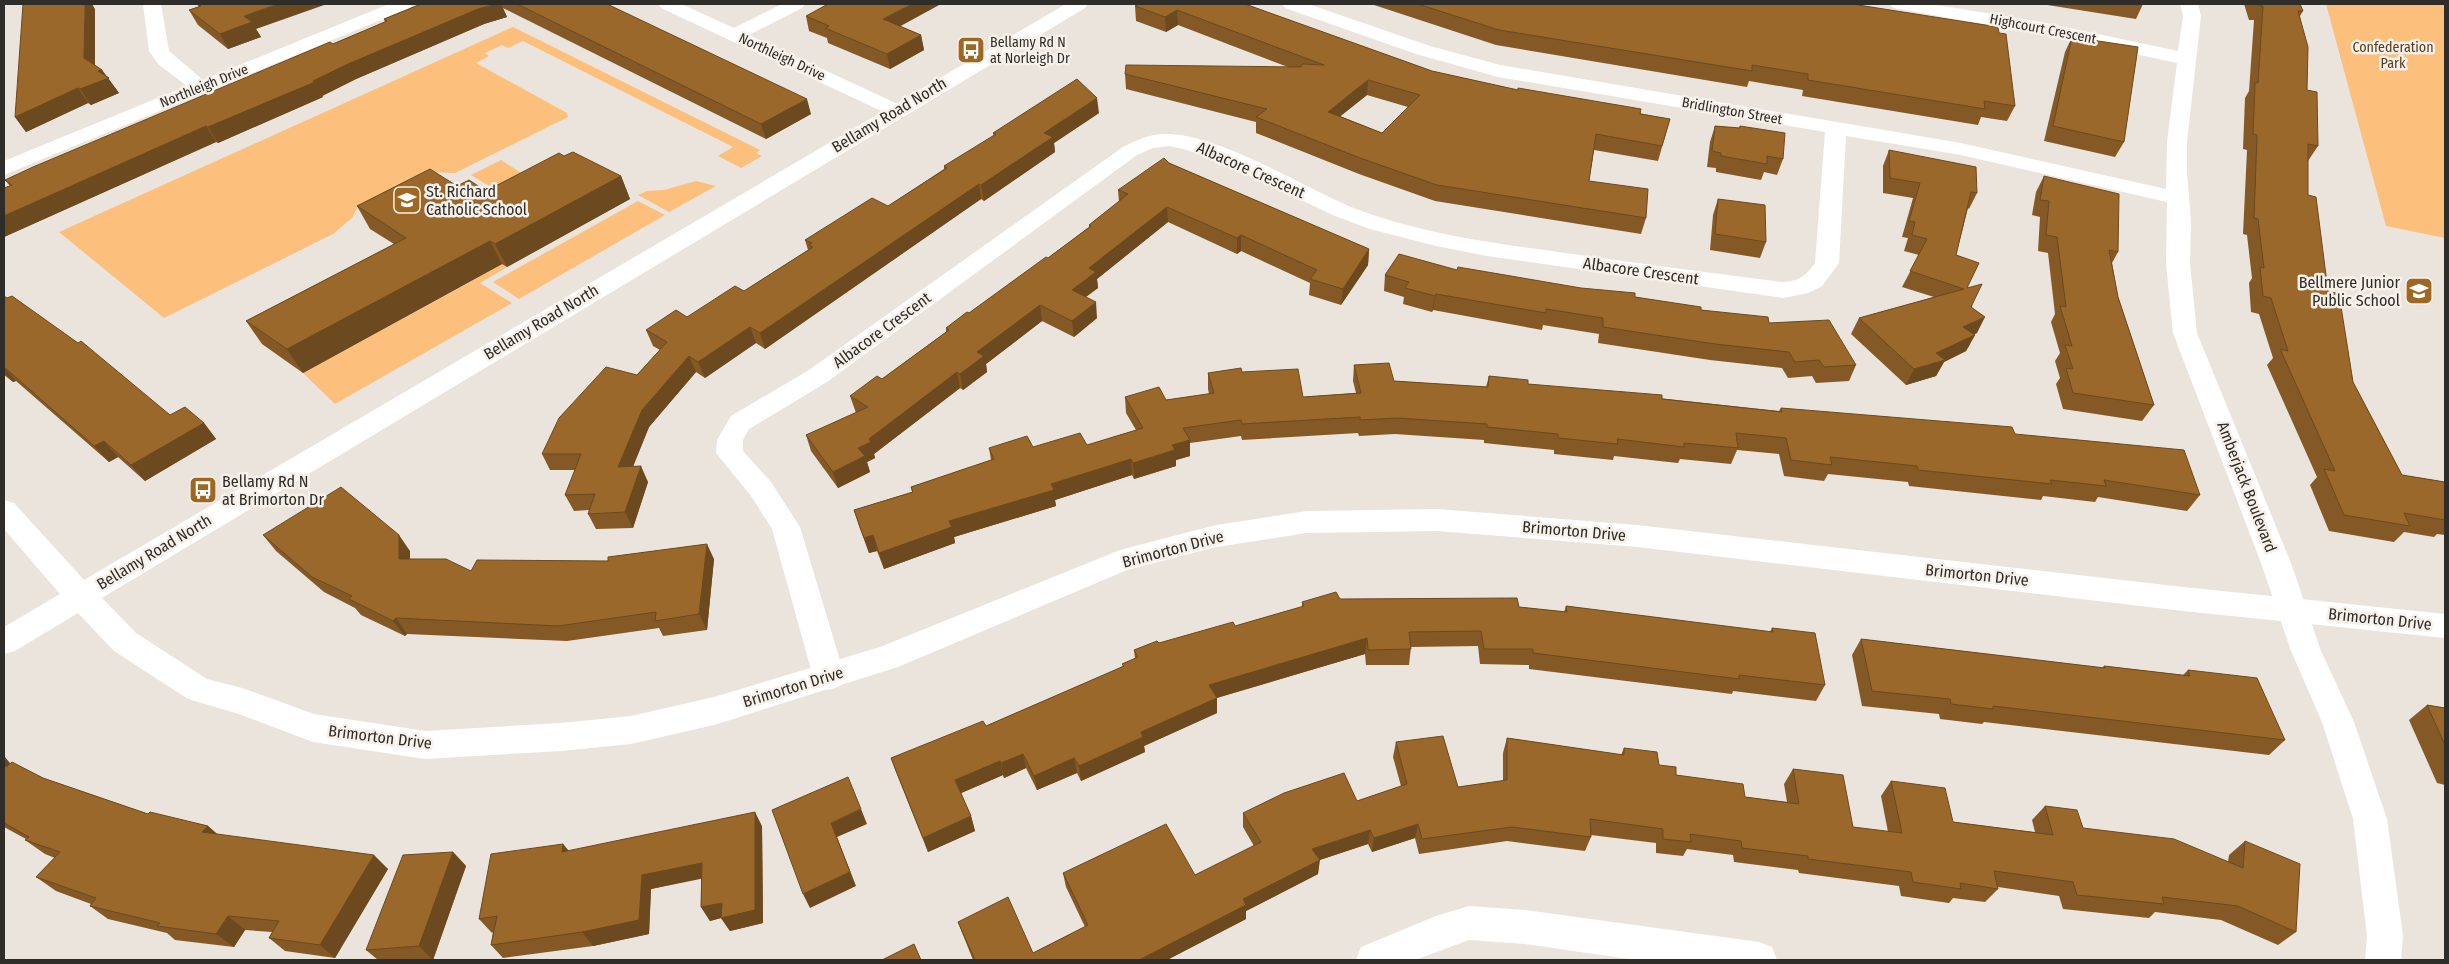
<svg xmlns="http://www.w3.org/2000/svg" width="2449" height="964" viewBox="0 0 2449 964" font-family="'Fira Sans Condensed',sans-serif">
  <rect width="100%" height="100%" fill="#ebe4dd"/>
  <g fill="#fcbf7c">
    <path d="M2326,4H2445V238L2386,226Z"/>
    <path d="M513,27L760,150L756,153L762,156L741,168L718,156L733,147L523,41L508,48L502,45L485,53L489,56L476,63L567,113L568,117L455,173L428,172L358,206L352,218L333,234L164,318L59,232Z"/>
    <path d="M501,160L523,174L494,189L471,175Z"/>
    <path d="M696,181L716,186L669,212L638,195L647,191L664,190Z"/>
    <path d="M638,201L665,215L519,299L493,282Z"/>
    <path d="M500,263L507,267L480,283L512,303L335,404L303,373L474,280Z"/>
  </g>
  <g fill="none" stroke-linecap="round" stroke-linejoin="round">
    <g fill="#fff" fill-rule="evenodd">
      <path d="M143,4H161L169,51L203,80L389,4H413L410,8L4,175V161L187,86L158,64L149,51Z"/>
      <path d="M658,4H681L734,28L782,4H805L802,8L749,35L904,107L907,111L904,115L897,117L890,115L661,8Z"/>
      <path d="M1282,4H1308L1430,46L1500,65L1961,143L2166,189L2167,142L2177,63L2041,34L1899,9L1893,8L1890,4H1930L2041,22L2178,51L2183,16L2180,4H2198L2201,16L2187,142V173L2191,222L2190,263L2197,333L2291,563L2321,651L2354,722L2387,819L2403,936L2401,960H2365L2367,936L2353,819L2322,722L2291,651L2261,563L2173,333L2166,263L2167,202L1961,155L1846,136L1839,263L1822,286L1808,293L1783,298L1487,256L1436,246L1370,229L1335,216L1215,159L1183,149L1169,146L1153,148L1137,155L827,382L749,429L743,440V451L771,482L800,527L845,677L840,686L829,690L818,686L813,677L772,529L751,496L716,453L717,440L731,416L809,370L1123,147C1138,139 1152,133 1169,134C1222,136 1301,186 1351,207C1420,234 1493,243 1565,253C1638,263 1710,273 1783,282C1799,281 1806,276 1815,263L1825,132L1498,77L1416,54L1285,8Z"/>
      <path d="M1469,906L1525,910L1759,942L1772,947L1777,960H1636L1525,944L1469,940L1415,960H1356L1361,947L1436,916Z"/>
    </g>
    <path fill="#fff" fill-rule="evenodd" d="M1066,4H1088L1085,8L102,598L136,633L207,679L242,688L314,714L425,731L561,723L631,716L714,697L880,647L1120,550L1216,525L1307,511L1437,509L1637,525L2183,587L2445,614V638L2183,611L1637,547L1437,531L1307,533L1216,547L1127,570L898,667L714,725L631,744L561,751L425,759L313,742L239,714L188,699L114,651L78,613L15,651L4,654V627L60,594L4,529V500L14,503L84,580Z"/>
  </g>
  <g fill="#845925" fill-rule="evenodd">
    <path d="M197,4L256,29L261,37L228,49L198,25L189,10L199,7Z"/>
    <path d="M421,4H607L811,114L766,139L503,8L507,17L484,24L356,79L322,96L323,97L218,143L216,142L4,237V188L10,186L5,180L385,22L384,19Z"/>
    <path d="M1245,4L1432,71L1518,90L1670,119L1658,161L1594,150L1589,181L1646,218L1641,234L1435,201L1359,174L1256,133V122L1126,89L1125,74L1288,67L1178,25L1166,32L1136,21L1135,6ZM1367,95L1408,107L1382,133L1340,116Z"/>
    <path d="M1371,4H1852L1999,33L2015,106L2007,121L1981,117L1978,125L1802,96L1803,90L1749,81L1747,87L1496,45Z"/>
    <path d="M2041,4H2143L2136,19Z"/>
    <path d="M2244,4H2300L2303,11L2300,16L2307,90L2318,146L2308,161V195L2328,291L2353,382L2402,475L2445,482V535L2437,534L2434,537L2404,532L2394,542L2329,531L2310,485L2317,477L2267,365L2273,358L2259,314L2251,312L2249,283L2252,278L2247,235L2243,234L2247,150L2243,149L2245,98L2249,91L2254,20H2249Z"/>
    <path d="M95,9V65L102,70L119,93L91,105L88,103L26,132L15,117Z"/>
    <path d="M806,16L900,26L921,35L924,50L890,69L828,43L827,38L809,31Z"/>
    <path d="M2072,37L2124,142L2115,157L2044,141L2065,52Z"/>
    <path d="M1099,113L1054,143L1055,152L984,201L981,199L765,349L756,343L705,378L696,372L649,427L633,467L648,482L633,528L596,529L588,514L589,510L574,511L565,495L575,470H550L542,454L637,375L660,350L653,346L646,330L687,317L744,291L808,250L805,240L888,206L944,169V166L994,136L993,133Z"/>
    <path d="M1715,126L1739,128L1740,126L1783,159L1777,175L1764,172L1761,180L1716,172V168L1707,167L1710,142Z"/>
    <path d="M1889,150L1977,193L1969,209L1968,208L1956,255L1967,288L1977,333L1974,334L1975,335L1966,351L1944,362L1936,376L1906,385L1851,334L1859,318L1934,297L1902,287L1919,255L1904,251L1908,238L1902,237L1913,198L1883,193V166Z"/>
    <path d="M1169,163L1369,249L1368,265L1341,305L1309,295L1310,283L1241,251L1237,254L1168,222L1097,279L1098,288L1085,297L1097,318L1074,337L1042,321L986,364L987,372L963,390L960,388L874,454L875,458L867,462L870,472L838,488L811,451L806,435L856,413L850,396L882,379L946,332V328L969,313L1048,258L1089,227V225L1119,202L1118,190Z"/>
    <path d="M621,176L630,199L507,267L502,264L303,373L262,344L246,321L394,244L370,229L357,206L457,186L486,191Z"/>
    <path d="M2044,176L2118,252L2112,263L2118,297L2154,405L2142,421L2063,409L2056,384L2060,378L2055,361L2060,353L2051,322L2055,314L2048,253L2038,251L2040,217L2032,215L2036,192Z"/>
    <path d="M1718,199L1766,242L1760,258L1710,250L1713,215Z"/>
    <path d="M1457,270L1635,297L1769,323L1856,365L1849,381L1816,383L1812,376L1788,378L1782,368L1710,360L1598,343L1599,334L1543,325L1542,330L1433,310L1432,312L1403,304L1404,297L1384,291L1385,275Z"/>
    <path d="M4,296L170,415L204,423L216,439L145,481L118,457L109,462L16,381L13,382L4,375Z"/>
    <path d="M1354,365L1394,381L1486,387L1489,376L1528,384L1779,411L1781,408L2015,434L2200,495L2187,511L2098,497L2095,502L2043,496L2041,500L1909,486L1908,482L1828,474L1824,481L1784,476L1779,454L1737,450L1731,464L1680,459L1678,463L1614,456L1613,460L1554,454V450L1484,443V440L1395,434L1359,436L1358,433L1242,440L1241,436L1190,443V456L1176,460V466L1134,479L1132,475L1055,500L1056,506L954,537L955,543L884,569L877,551L869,553L859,526L854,510L912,492L911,487L991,460L989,448L1033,447L1087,445L1136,430L1126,413L1125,397L1166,400L1209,394L1208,389V373L1242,372L1303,397L1356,393L1353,381Z"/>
    <path d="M263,535L410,551V559L471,571L608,561L714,559L707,630L663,636L659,628L567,641L407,634L405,636L361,615L355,608L324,592L276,551Z"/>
    <path d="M1340,599L1519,607L1564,612L1566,606L1770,632L1772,628L1825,685L1816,701L1733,691L1732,694L1529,669V665L1480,664L1478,646L1411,647L1409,665H1366L1365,654L1217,698V713L1144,746L1145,752L1081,781L1077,773L1037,790L1026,768L1004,778L1003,775L961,793L971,816L975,831L928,852L896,772L891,758L986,726L1123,667L1122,664L1135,659L1134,650L1159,643L1235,626L1302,607V602Z"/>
    <path d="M1861,639L2102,668L2104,666L2183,675L2188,670L2285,740L2269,755L1984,722L1982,724L1940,719L1939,714L1862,706L1852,655Z"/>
    <path d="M2427,705L2445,708V785L2437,783L2409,720Z"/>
    <path d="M1507,738L1621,755L1624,748L1659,765L1676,775L1745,797L1787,802L1784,784L1793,769L1853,827L1888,832L1881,796L1891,781L1953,822L2035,832L2032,820L2045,806L2083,828L2228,862L2229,855L2245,841L2296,932L2278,945L2221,920L2155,912L2149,918L2063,909L2059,896L1998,887V889L1985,902L1953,898L1949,903L1901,896L1899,886L1799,873L1798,870L1734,862L1733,855L1687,849L1683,856L1656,853V843L1591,835V837L1585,851L1507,841L1419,854L1415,838L1372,852L1368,844L1319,860L1318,874L1246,911V919L1167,960H973L963,935L958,922L1033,953L1085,927L1066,887L1063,873L1195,875L1254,846L1243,827V813L1357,801L1401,786L1393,757L1396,742L1458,787L1503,781V753Z"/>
    <path d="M4,756L10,764L43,778L148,814L208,826L217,834L388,869L335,958L285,951L269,938L272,932L245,930L234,947L175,940L167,933L108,919L90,906L91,904L56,891L36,877L55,858L45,854L25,840L26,839L4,827Z"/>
    <path d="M762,826L763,923L730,931L721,918L710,921L701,907V878L651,889L649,934L593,946L503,958L491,945L493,932L492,933L479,919L563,844L569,851Z"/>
    <path d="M453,852L466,866L433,960H378L366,950Z"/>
  </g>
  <g fill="#6c491e">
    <path d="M85,4H92L95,9V73L84,58Z"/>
    <path d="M278,4H327L256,29L261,37L228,49L220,34L244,16Z"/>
    <path d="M496,4H501L507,17L484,24L356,79L322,96L323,97L218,143L208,127L348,64L478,9Z"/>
    <path d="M912,4H941L886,34L883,19Z"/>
    <path d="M1177,10L1178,25L1166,32L1165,17Z"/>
    <path d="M921,35L924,50L890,69L887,54Z"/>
    <path d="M102,70L119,93L91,105L80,89L98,71Z"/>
    <path d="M1368,80L1367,95L1327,127L1328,112Z"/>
    <path d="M78,88L88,103L26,132L15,117Z"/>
    <path d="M1097,98L1099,113L1054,143L1055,152L984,201L981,185L1044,133Z"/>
    <path d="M807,99L811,114L766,139L761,124Z"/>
    <path d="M206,126L216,142L4,237V216Z"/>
    <path d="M621,176L630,199L507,267L495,244Z"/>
    <path d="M979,184L981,199L765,349L760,333Z"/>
    <path d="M1167,207L1168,222L1097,279L1098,288L1074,306L1072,290L1089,268Z"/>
    <path d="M1241,235V251L1237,254V238Z"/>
    <path d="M490,241L502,264L303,373L287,349Z"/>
    <path d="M1369,249L1368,265L1341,305L1343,289Z"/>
    <path d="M1436,294L1433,310L1432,312L1435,296Z"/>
    <path d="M1096,302L1097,318L1074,337L1072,321Z"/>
    <path d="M1040,305L1042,321L986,364L987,372L963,390L960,374L977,352Z"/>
    <path d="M1985,317L1977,333L1954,343L1963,327Z"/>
    <path d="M750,327L756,343L705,378L698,362Z"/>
    <path d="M1975,335L1966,351L1944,362L1936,376L1906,385L1914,369L1936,353Z"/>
    <path d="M689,356L696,372L649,427L626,483L618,467L642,410Z"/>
    <path d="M4,368L16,381L13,382L4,372Z"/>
    <path d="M957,372L960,388L874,454L875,458L867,462L870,472L838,488L833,472L869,439Z"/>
    <path d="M204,423L216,439L145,481L131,465Z"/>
    <path d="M1190,440V456L1176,460V466L1134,479L1133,463L1172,445Z"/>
    <path d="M104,441L118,457L109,462L94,446Z"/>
    <path d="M1131,459L1132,475L1055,500L1056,506L954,537L955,543L884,569L879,553L949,521L1051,484Z"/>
    <path d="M641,466L648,482L633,528L625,512Z"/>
    <path d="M399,535L410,551V575L399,559Z"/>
    <path d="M873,535L877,551L869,553L864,538Z"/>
    <path d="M707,544L714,559L707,630L699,614Z"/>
    <path d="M396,618L407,634L405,636L393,621Z"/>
    <path d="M1367,638L1365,654L1209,700V685Z"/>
    <path d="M1217,698V713L1144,746L1145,752L1081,781L1079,766L1141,732Z"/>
    <path d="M1023,754L1026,768L1004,778L1001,763Z"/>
    <path d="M4,756L25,781L6,767L4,764Z"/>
    <path d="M1074,758L1077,773L1037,790L1034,776Z"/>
    <path d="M1000,761L1003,775L959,794L955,780Z"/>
    <path d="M861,809L867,824L837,837L856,886L810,908L803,894L831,823Z"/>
    <path d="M755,812L762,826L763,923L730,931L721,918L710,921L701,907Z"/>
    <path d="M971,816L975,831L928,852L923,838Z"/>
    <path d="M1418,824L1415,838L1372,852L1374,838Z"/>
    <path d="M208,826L224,840L202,832Z"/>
    <path d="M1370,830L1368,844L1311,863L1312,849Z"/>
    <path d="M563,844L574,858L562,852Z"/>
    <path d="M453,852L466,866L433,960L419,946Z"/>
    <path d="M374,855L388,869L335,958L320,945Z"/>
    <path d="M1320,860L1318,874L1246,911V919L1167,960H1139L1243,899Z"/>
    <path d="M702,863L710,877L651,889L649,934L593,946L582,932L642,875Z"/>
    <path d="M228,916L245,930L234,947L216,934Z"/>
  </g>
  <g fill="#9a682b" stroke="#6c491e" fill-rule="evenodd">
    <path d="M23,4H85L84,58L102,70L98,71L109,78L80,89L78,88L15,117Z"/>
    <path d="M197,4H278L244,16L252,22L220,34L189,10L201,6Z"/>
    <path d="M421,4H496L478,9L348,64L313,81L315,82L208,127L206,126L4,216V188L12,185L5,180L33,167L330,42L333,44L387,21L384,19Z"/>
    <path d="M517,4H607L807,99L761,124Z"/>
    <path d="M828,4H912L883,19L921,35L887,54L825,28L829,26L806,16Z"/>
    <path d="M1139,4H1245L1432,71L1518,90V88L1641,109L1640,114L1670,119L1662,146L1596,134L1589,181L1648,189L1646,218L1437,185L1360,158L1256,117L1267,109L1125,74L1126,65L1301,67L1302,64L1324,65L1177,10L1165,17L1135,6ZM1368,80L1420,95L1382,133L1328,112Z"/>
    <path d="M1418,4H1852L1998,27L1999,33L2006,34L2015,106L1984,101L1985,109L1808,80V74L1752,65V71L1499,30Z"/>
    <path d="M2258,4H2300L2303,11H2298L2308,47L2307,90L2317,92L2318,146L2308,144V195L2316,197L2328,291L2339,294L2353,382L2402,475L2445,482V520L2404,513L2410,526L2344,515L2324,469L2335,471L2280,349L2288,351L2271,298L2263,296L2260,267L2264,268L2258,219L2254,218L2257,135L2253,134L2255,83H2258L2263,6L2258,5Z"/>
    <path d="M2072,37L2138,47L2124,142L2053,126Z"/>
    <path d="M1077,79L1097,98L1044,133L1053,137L981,185L979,184L760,333L750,327L698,362L689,356L642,410L618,467L641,466L625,512L588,514L595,494L565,495L581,454H542L559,418L606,367L637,375L667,342L646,330L676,310L687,317L735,286L744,291L813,247L809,245L812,243L805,240L872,198L888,206L947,168L944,166L996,134L993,133Z"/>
    <path d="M1715,126L1740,128V126L1785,133L1783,159L1767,156V164L1721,156V153L1712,151Z"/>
    <path d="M1889,150L1976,167L1977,193L1971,192L1956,255L1979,263L1967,288L1982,284L1971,307L1985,317L1963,327L1975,335L1936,353L1945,360L1914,369L1859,318L1964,289L1910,271L1927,239L1912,235L1915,222L1909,221L1920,183L1890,178Z"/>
    <path d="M573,152L621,176L495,244L490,241L287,349L246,321L406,238L357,206L430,169L457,186L469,180L486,191L559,153L564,156Z"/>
    <path d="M1164,158L1169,163L1369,249L1343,289L1310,279L1317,270L1241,235L1237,238L1167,207L1089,268L1096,272L1072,290L1096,302L1072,321L1040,305L977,352L984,356L960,374L957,372L869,439L871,442L858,448L865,456L833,472L806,435L868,407L850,396L877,376L882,379L949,330L946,328L967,312L969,313L1046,257L1048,258L1091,226L1089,225L1128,194L1118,190Z"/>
    <path d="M2044,176L2119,194L2118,252L2109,250L2118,297L2154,405L2073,393L2066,368L2073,369L2065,345L2072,346L2060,306L2066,307L2057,237L2046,235L2049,201L2040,200Z"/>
    <path d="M1718,199L1765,205L1766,242L1715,234Z"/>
    <path d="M1399,254L1457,270L1458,267L1581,288L1635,293V297L1701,307V310L1768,317L1769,323L1829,320L1856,365L1824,367L1819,360L1795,362L1789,352L1715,344L1603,327V318L1546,309V313L1436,294L1435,296L1405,288L1409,282L1385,275Z"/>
    <path d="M4,296L7,298L12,296L78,343L81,341L170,415L185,407L204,423L131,465L104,441L94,446L4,367Z"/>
    <path d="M1389,363L1394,381L1488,387L1489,376L1528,380V384L1662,395V399L1782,412L1781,408L2012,427L2015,434L2184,450L2200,495L2104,480L2106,486L2050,480L2052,484L1918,470L1917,466L1830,457L1832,465L1791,460L1786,438L1736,433L1738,448L1684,443V447L1617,439L1618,444L1558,438V434L1487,427V424L1397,418L1360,420V417L1242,424L1241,420L1183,428L1190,440L1172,445L1175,450L1133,463L1131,459L1051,484L1054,490L949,521L952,527L879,553L873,535L864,538L854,510L913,492L911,487L994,459L989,448L1027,436L1033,447L1080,433L1087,445L1143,428L1125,397L1159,387L1166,400L1214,393L1208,373L1241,368L1242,372L1298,369L1303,397L1361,393L1354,365Z"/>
    <path d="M341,487L399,535V559H446L471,571L477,560L608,561V557L707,544L699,614L655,621L656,612L558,626L396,618L393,621L349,599L352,596L312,577L263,535Z"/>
    <path d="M1336,592L1340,599L1517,598L1519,607L1567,612L1566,606L1773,632L1772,628L1815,633L1825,685L1739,675V679L1533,653V649H1484L1481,631L1409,632L1411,649L1368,650L1367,638L1209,685L1217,698L1141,732L1143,737L1079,766L1074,758L1034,776L1023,754L1001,763L1000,761L955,780L971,816L923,838L891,758L983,721L986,726L1124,666L1122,664L1138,657L1134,650L1157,641L1159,643L1233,622L1235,626L1304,606L1302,602Z"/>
    <path d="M1861,639L2105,668L2104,666L2190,676L2188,670L2257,678L2285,740L1993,706V709L1951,704L1950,699L1872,691Z"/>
    <path d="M2427,705L2445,708V745Z"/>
    <path d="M1443,736L1458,787L1507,780V738L1624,755V748L1657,752L1659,765L1676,767V775L1743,784L1745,797L1799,804L1793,769L1843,775L1853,827L1902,833L1891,781L1945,788L1953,822L2053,835L2045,806L2077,810L2083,828L2174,839L2243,868L2245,841L2300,864L2296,932L2238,906L2162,897L2164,904L2077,895L2073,882L1994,871L1998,889L1960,883L1961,889L1913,882L1911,872L1808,859V856L1742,848L1741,841L1690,834L1691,842L1663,839V829L1590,819L1591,837L1512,827L1422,839L1418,824L1374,838L1370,830L1312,849L1320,860L1243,899L1246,905L1139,960H975L958,922L1008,897L1033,953L1088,925L1063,873L1166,824L1195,875L1261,842L1243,813L1284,793L1344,773L1357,801L1407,784L1396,742Z"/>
    <path d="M12,762L43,778L148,814L150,812L208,826L202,832L374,855L320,945L269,938L279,921L228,916L216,934L157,926L160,923L90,906L96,898L36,877L60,852L25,840L29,837L4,823V764L6,767Z"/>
    <path d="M848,777L861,809L831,823L850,872L803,894L772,810Z"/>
    <path d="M755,812V910L721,918L722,903L701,907L702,863L642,875L639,920L582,932L491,945L497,916L479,919L491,854L563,844L562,852Z"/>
    <path d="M453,852L419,946L366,950L403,855Z"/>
    <path d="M914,944L921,960H882Z"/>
  </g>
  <defs>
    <symbol id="bus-square" viewBox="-11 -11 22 22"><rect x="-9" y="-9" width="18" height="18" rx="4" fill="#9e6822" stroke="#f8f1ea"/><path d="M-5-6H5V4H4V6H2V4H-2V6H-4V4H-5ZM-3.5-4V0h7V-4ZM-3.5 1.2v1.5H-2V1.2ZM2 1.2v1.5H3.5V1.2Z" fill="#fff"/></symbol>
    <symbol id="school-square" viewBox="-11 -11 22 22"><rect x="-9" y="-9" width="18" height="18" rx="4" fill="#9e6822" stroke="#f8f1ea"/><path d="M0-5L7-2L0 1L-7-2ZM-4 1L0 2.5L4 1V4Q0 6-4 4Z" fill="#fff"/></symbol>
  </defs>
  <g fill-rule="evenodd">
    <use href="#bus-square" x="955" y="34" width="32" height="32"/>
    <use href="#school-square" x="391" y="184" width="32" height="32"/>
    <use href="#school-square" x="2403" y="275" width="32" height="32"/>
    <use href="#bus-square" x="187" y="474" width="32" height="32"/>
  </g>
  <g text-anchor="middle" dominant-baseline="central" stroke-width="5" stroke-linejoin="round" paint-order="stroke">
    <g font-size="14" fill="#2f2d2a" stroke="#f8f1ea">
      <text transform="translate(2043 29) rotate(11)">Highcourt Crescent</text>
      <text transform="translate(782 57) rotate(25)">Northleigh Drive</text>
      <text transform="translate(204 86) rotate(-22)">Northleigh Drive</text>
      <text transform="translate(1732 111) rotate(10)">Bridlington Street</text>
    </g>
    <g font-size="14" fill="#2f2d2a" stroke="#f8f1ea" text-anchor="start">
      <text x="990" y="42">Bellamy Rd N<tspan x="990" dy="16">at Norleigh Dr</tspan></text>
    </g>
    <g font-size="14" fill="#583c1b" stroke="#f8f1ea">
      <text x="2393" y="47">Confederation<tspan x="2393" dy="16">Park</tspan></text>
    </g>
    <g font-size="16" fill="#2f2d2a" stroke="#f8f1ea">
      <text transform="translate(889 115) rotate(-31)">Bellamy Road North</text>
      <text transform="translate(1251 170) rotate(24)">Albacore Crescent</text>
      <text transform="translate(1641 271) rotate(8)">Albacore Crescent</text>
      <text transform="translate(541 322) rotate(-31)">Bellamy Road North</text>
      <text transform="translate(882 330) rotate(-36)">Albacore Crescent</text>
      <text transform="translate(2247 487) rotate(69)">Amberjack Boulevard</text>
      <text transform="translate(1574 531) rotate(5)">Brimorton Drive</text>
      <text transform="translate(1173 549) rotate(-15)">Brimorton Drive</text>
      <text transform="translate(154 552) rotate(-31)">Bellamy Road North</text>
      <text transform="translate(1977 575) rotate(6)">Brimorton Drive</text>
      <text transform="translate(2380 619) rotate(6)">Brimorton Drive</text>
      <text transform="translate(793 687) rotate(-17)">Brimorton Drive</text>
      <text transform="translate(380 737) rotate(7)">Brimorton Drive</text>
    </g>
    <g font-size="16" fill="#2f2d2a" stroke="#f8f1ea" text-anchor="start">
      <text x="426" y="191">St. Richard<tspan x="426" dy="18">Catholic School</tspan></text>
      <text x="2400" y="282" text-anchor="end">Bellmere Junior<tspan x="2400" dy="18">Public School</tspan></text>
      <text x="222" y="481">Bellamy Rd N<tspan x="222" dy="18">at Brimorton Dr</tspan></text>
    </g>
  </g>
  <rect width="2449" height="964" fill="none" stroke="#2f2d2a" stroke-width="10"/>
</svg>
